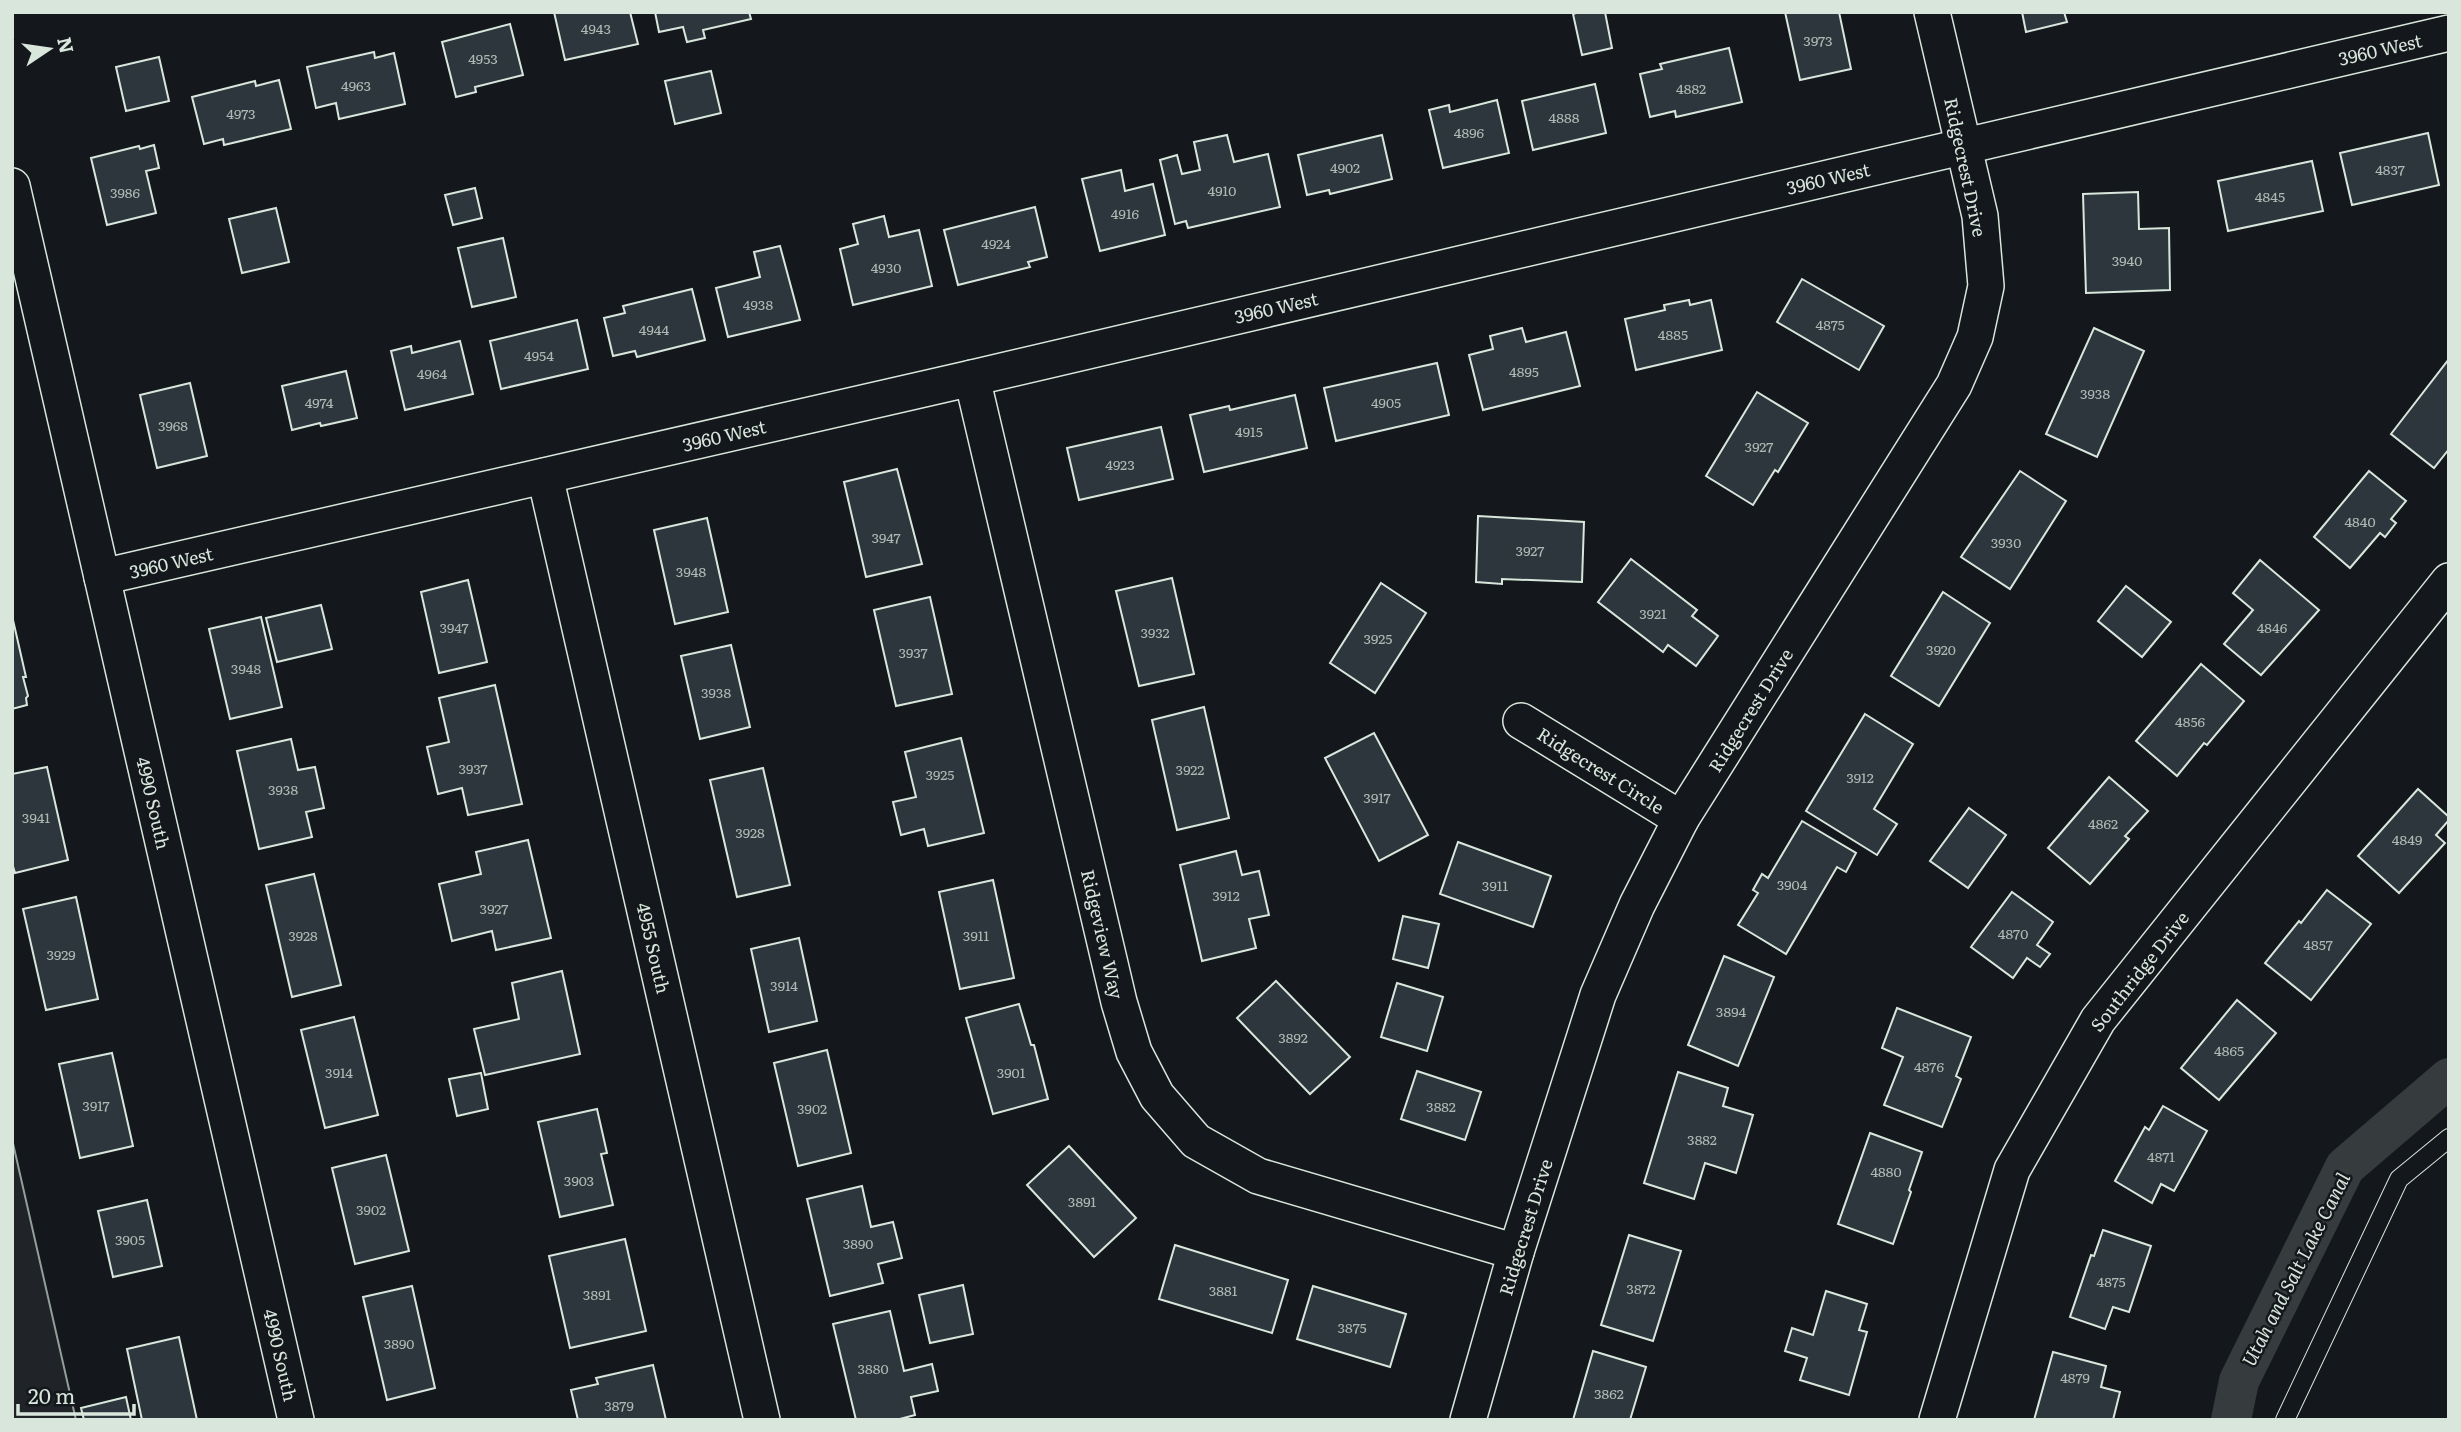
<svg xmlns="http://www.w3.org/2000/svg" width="2461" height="1432" viewBox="0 0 2461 1432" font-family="Literata,serif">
  <rect width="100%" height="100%" fill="#14181c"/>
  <path fill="#202428" stroke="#939e99" stroke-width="2" d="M12,1139L76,1420H12Z"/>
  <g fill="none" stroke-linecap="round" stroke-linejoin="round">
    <path stroke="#363b3e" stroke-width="40" d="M2231,1420L2239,1381L2345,1167L2449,1078"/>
  </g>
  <g fill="#2c363c" stroke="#d8e6dc" stroke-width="2">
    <path d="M554,12H630L638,44L565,60Z"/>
    <path d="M655,12H749L751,19L703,30L705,38L687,42L683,27L659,32Z"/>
    <path d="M1579,12H1605L1612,48L1582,55L1573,14Z"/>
    <path d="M1785,12H1839L1851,69L1800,80Z"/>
    <path d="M2022,12H2064L2067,22L2026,32Z"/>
    <path d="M510,24L523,75L475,87L476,92L456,97L442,42Z"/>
    <path d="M1729,48L1742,102L1676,117L1675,111L1650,117L1640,74L1662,69L1660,64Z"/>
    <path d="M374,52L375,58L394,53L405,104L339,119L336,103L316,108L307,67Z"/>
    <path d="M159,57L169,101L126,111L116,67Z"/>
    <path d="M711,71L721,113L675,124L665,81Z"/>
    <path d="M279,80L291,129L224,145L223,139L204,144L192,97L255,81L256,86Z"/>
    <path d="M1595,84L1606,133L1533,150L1522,101Z"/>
    <path d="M1497,100L1509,153L1443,168L1429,110L1449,105L1450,112Z"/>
    <path d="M2428,133L2439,185L2352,205L2340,153Z"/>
    <path d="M1227,135L1234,162L1268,154L1280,207L1188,228L1186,221L1175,224L1160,160L1177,155L1182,174L1200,170L1194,142Z"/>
    <path d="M1382,135L1392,179L1330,194L1329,190L1307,195L1298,155Z"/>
    <path d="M154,145L159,168L146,171L156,213L107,225L91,158L139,146L140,149Z"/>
    <path d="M2312,161L2323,211L2228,231L2218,181Z"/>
    <path d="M1121,170L1125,191L1153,184L1165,235L1100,251L1082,179Z"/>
    <path d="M475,188L482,218L453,225L445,195Z"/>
    <path d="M2138,192L2139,229L2169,228L2170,290L2086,293L2083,194Z"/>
    <path d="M1035,207L1047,257L1028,262L1030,267L958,285L944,230Z"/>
    <path d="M276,208L289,262L242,273L229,219Z"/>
    <path d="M884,216L889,237L919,230L932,286L853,305L840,249L858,244L853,224Z"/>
    <path d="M503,238L516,297L472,307L458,248Z"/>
    <path d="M780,246L800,320L728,337L716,288L760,277L754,252Z"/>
    <path d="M1802,279L1884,326L1859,370L1777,322Z"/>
    <path d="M692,289L705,340L637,357L635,351L613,356L604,318L625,313L623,306Z"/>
    <path d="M1689,300L1690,305L1711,300L1722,350L1636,370L1625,319L1665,310L1664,305Z"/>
    <path d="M577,320L588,369L501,389L490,341Z"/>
    <path d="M1522,328L1526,342L1566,332L1580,386L1483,410L1469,355L1493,349L1490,336Z"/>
    <path d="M2094,328L2144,351L2097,457L2046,434Z"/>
    <path d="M460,341L473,394L405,410L391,351L411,346L412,353Z"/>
    <path d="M2449,359V449L2434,468L2391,434Z"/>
    <path d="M1437,363L1449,415L1336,441L1324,388Z"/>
    <path d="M346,371L357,418L321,426L320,423L292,430L282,386Z"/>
    <path d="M190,383L207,456L157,468L140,395Z"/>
    <path d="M1757,392L1808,423L1778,472L1775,470L1753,505L1706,476Z"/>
    <path d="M1295,395L1307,448L1204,472L1190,415L1229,406L1230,410Z"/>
    <path d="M1161,427L1173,479L1079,500L1067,448Z"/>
    <path d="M897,469L922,564L866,577L844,482Z"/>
    <path d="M2020,471L2066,501L2010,589L1961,557Z"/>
    <path d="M2369,471L2406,501L2391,519L2396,523L2385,537L2380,533L2350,568L2314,537Z"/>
    <path d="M1478,516L1584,522L1582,582L1502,579V584L1476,582Z"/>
    <path d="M707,518L728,612L675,624L654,530Z"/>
    <path d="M1631,559L1697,610L1692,616L1718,636L1696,666L1668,645L1663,652L1598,602Z"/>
    <path d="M2260,560L2319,610L2261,675L2224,644L2253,610L2233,593Z"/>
    <path d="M1172,578L1194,674L1139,686L1116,591Z"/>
    <path d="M468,580L487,662L439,673L421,592Z"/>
    <path d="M1381,583L1426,613L1375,693L1330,663Z"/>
    <path d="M2126,586L2171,622L2142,657L2098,621Z"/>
    <path d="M1943,592L1990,623L1939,706L1891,676Z"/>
    <path d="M930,597L952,694L896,706L874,610Z"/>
    <path d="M321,605L332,649L277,662L266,618Z"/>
    <path d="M261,617L282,707L230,719L209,629Z"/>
    <path d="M13,620L26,677H23L28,696L26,698L27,705L12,709Z"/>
    <path d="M731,645L750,727L700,739L681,656Z"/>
    <path d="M2201,664L2244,701L2207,745L2204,743L2177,776L2136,741Z"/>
    <path d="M495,685L522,804L468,815L462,788L438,794L427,747L449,742L439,698Z"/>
    <path d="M1204,707L1229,818L1177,830L1152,720Z"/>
    <path d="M1865,714L1913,744L1874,809L1897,824L1877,855L1806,811Z"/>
    <path d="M1374,733L1428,835L1379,861L1325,758Z"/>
    <path d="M961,738L984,833L928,846L924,829L901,835L893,802L916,797L905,752Z"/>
    <path d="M291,739L298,770L315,767L324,808L306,812L312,837L259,849L237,751Z"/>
    <path d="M47,767L68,860L15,873L12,863V774Z"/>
    <path d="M763,768L790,885L737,897L710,780Z"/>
    <path d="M2109,777L2148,811L2125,836L2129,839L2090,884L2048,848Z"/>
    <path d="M2418,789L2449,817V820L2436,835L2445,843L2399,893L2358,856Z"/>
    <path d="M1969,808L2006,835L1968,888L1930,861Z"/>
    <path d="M1802,821L1856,853L1846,872L1837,867L1786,954L1738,925L1758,893L1753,890L1762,874L1768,878Z"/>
    <path d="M528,840L551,938L496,950L492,931L452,941L439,884L481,874L476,852Z"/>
    <path d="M1458,842L1551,876L1533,927L1440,894Z"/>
    <path d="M1236,851L1242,875L1259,871L1269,915L1249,919L1256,948L1202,961L1180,865Z"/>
    <path d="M314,874L341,985L292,997L266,885Z"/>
    <path d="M993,880L1014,978L960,989L939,892Z"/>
    <path d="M2327,890L2371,924L2311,1000L2265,963L2299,921L2301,923Z"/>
    <path d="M2012,892L2053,922L2037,945L2050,954L2040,967L2027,958L2013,978L1971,947Z"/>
    <path d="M76,897L98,999L46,1010L23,909Z"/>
    <path d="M1403,916L1439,924L1428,968L1393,959Z"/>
    <path d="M799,938L817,1021L769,1032L751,949Z"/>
    <path d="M1724,956L1774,977L1738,1066L1688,1045Z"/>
    <path d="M562,971L580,1054L485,1075L474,1029L519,1019L512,983Z"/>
    <path d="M1276,981L1350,1057L1310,1094L1237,1018Z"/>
    <path d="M1397,983L1443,997L1427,1051L1381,1037Z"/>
    <path d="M2237,1000L2276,1033L2219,1100L2181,1068Z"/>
    <path d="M1019,1004L1031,1045H1034L1048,1099L993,1114L966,1018Z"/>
    <path d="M1897,1008L1971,1037L1956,1076L1961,1079L1942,1127L1884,1105L1903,1057L1882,1048Z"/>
    <path d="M354,1017L378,1115L325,1128L301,1030Z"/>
    <path d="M827,1050L851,1153L798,1166L774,1063Z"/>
    <path d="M112,1053L133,1146L80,1158L59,1064Z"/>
    <path d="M1417,1071L1481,1092L1465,1140L1401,1119Z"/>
    <path d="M1678,1072L1728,1088L1723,1106L1753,1115L1736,1173L1705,1163L1694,1199L1644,1183Z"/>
    <path d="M481,1073L488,1109L457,1116L449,1079Z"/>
    <path d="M2163,1106L2207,1131L2174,1191L2161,1184L2152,1203L2115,1181L2145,1127L2149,1130Z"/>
    <path d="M597,1109L607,1153L601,1154L613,1205L560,1217L538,1122Z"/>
    <path d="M1870,1133L1922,1152L1909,1190L1911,1192L1893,1244L1838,1224Z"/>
    <path d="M1069,1146L1136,1218L1094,1257L1027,1185Z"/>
    <path d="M386,1155L409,1251L355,1264L332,1168Z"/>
    <path d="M862,1186L871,1227L893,1222L902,1258L878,1264L883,1283L830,1296L807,1199Z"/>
    <path d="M147,1200L162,1266L113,1277L98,1211Z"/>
    <path d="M2103,1230L2151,1246L2129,1312L2113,1307L2105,1329L2070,1317L2091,1255L2094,1256Z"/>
    <path d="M1629,1235L1681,1251L1653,1341L1601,1325Z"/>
    <path d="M625,1239L646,1331L570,1348L549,1256Z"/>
    <path d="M1175,1245L1288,1280L1272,1333L1159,1299Z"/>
    <path d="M963,1285L973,1334L930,1343L919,1295Z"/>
    <path d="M412,1286L435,1388L387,1400L363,1297Z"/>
    <path d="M1313,1286L1406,1314L1390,1367L1297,1339Z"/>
    <path d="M1826,1291L1867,1304L1859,1330L1867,1332L1849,1395L1800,1380L1807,1358L1785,1351L1792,1328L1813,1335Z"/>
    <path d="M890,1311L904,1371L932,1364L938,1391L911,1397L915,1415L896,1420H856L833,1324Z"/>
    <path d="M179,1337L197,1420H142L127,1349Z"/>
    <path d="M1593,1351L1646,1367L1630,1420H1573Z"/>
    <path d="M2053,1352L2106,1366L2101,1387L2120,1392L2113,1420H2034Z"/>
    <path d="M653,1365L666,1420H578L571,1390L598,1384L596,1378Z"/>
    <path d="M126,1397L131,1420H84L81,1408Z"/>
  </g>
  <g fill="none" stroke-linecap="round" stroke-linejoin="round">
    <defs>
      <path id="lane" d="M2285,1420L2399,1179L2449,1138"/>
      <g id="street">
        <path d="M12,186L296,1420"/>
        <path d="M972,378L1119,1002L1134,1052L1157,1096L1196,1141L1258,1176L1516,1252"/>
        <path d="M545,476L762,1420"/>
        <path d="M102,577L972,378L2449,33"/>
        <path d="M1521,721L1681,819"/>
        <path d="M1468,1420L1516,1252L1598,995L1637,905L1681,819L1954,385L1975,337L1986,286L1980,216L1932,12"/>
        <path d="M1937,1420L2012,1170L2098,1020L2449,581"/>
      </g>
    </defs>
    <use href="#lane" stroke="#d8e6dc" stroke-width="20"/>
    <use href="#street" stroke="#d8e6dc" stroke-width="38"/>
    <use href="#lane" stroke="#14181c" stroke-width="18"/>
    <use href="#street" stroke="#14181c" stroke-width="35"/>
  </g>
  <g text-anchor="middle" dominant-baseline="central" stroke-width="5" stroke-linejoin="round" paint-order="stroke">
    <g font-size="14" fill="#adbab4">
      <text x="596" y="28">4943</text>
      <text x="1818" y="40">3973</text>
      <text x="483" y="58">4953</text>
      <text x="356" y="85">4963</text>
      <text x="1691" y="88">4882</text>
      <text x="241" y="113">4973</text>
      <text x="1564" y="117">4888</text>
      <text x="1469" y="132">4896</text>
      <text x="1345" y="167">4902</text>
      <text x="2390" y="169">4837</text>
      <text x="1222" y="190">4910</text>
      <text x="125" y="192">3986</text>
      <text x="2270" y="196">4845</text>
      <text x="1125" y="213">4916</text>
      <text x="996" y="243">4924</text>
      <text x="2127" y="260">3940</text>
      <text x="886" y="267">4930</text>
      <text x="758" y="304">4938</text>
      <text x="1830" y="324">4875</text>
      <text x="654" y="329">4944</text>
      <text x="1673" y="334">4885</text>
      <text x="539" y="355">4954</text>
      <text x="1524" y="371">4895</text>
      <text x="432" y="373">4964</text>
      <text x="2095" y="393">3938</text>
      <text x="319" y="402">4974</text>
      <text x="1386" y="402">4905</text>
      <text x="173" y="425">3968</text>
      <text x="1249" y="431">4915</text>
      <text x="1759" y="446">3927</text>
      <text x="1120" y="464">4923</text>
      <text x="2360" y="521">4840</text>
      <text x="886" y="537">3947</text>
      <text x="2006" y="542">3930</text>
      <text x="1530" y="550">3927</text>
      <text x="691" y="571">3948</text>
      <text x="1653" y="613">3921</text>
      <text x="454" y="627">3947</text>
      <text x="2272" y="627">4846</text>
      <text x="1155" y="632">3932</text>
      <text x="1378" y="638">3925</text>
      <text x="1941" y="649">3920</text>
      <text x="913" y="652">3937</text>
      <text x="246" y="668">3948</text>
      <text x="716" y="692">3938</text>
      <text x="2190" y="721">4856</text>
      <text x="473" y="768">3937</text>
      <text x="1190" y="769">3922</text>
      <text x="940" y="774">3925</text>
      <text x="1860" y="777">3912</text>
      <text x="283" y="789">3938</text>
      <text x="1377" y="797">3917</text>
      <text x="36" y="817">3941</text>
      <text x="2103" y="823">4862</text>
      <text x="750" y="832">3928</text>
      <text x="2407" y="839">4849</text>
      <text x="1792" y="884">3904</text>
      <text x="1495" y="885">3911</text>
      <text x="1226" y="895">3912</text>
      <text x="494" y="908">3927</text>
      <text x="2013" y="933">4870</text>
      <text x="303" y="935">3928</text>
      <text x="976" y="935">3911</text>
      <text x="2318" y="944">4857</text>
      <text x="61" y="954">3929</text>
      <text x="784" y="985">3914</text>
      <text x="1731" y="1011">3894</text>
      <text x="1293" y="1037">3892</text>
      <text x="2229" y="1050">4865</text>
      <text x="1929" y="1066">4876</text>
      <text x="339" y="1072">3914</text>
      <text x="1011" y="1072">3901</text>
      <text x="96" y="1105">3917</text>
      <text x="1441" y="1106">3882</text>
      <text x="812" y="1108">3902</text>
      <text x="1702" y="1139">3882</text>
      <text x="2161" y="1156">4871</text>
      <text x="1886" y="1171">4880</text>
      <text x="579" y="1180">3903</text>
      <text x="1082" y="1201">3891</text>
      <text x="371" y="1209">3902</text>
      <text x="130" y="1239">3905</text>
      <text x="858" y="1243">3890</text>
      <text x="2111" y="1281">4875</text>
      <text x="1641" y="1288">3872</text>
      <text x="1223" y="1290">3881</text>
      <text x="597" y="1294">3891</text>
      <text x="1352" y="1327">3875</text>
      <text x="399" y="1343">3890</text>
      <text x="873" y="1368">3880</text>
      <text x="2075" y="1377">4879</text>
      <text x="1609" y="1393">3862</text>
      <text x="619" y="1405">3879</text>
    </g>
    <g font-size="18" fill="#d8e6dc" stroke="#14181c">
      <text transform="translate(2380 49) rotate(-13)">3960 West</text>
      <text transform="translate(1966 167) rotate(78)">Ridgecrest Drive</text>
      <text transform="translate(1828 178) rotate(-13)">3960 West</text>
      <text transform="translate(1276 307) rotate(-13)">3960 West</text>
      <text transform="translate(724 435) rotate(-13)">3960 West</text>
      <text transform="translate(171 562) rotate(-13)">3960 West</text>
      <text transform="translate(1750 710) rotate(-58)">Ridgecrest Drive</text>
      <text transform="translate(1601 770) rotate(32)">Ridgecrest Circle</text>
      <text transform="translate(154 803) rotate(77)">4990 South</text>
      <text transform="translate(1103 934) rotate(77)">Ridgeview Way</text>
      <text transform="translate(654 948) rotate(77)">4955 South</text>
      <text transform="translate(2139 971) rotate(-52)">Southridge Drive</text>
      <text transform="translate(1525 1227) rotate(-73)">Ridgecrest Drive</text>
      <text transform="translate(281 1355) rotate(77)">4990 South</text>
    </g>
    <g font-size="19" font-style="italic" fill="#d8e6dc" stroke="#14181c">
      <text transform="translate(2295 1269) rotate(-63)">Utah and Salt Lake Canal</text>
    </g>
  </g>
  <rect width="2461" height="1432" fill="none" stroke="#d8e6dc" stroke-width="28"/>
  <g transform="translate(49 49) rotate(77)" stroke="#14181c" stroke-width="5" paint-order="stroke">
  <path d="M0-5L12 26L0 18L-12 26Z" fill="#d8e6dc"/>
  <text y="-10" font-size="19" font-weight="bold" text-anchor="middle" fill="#d8e6dc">N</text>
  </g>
  <path d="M18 1404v10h116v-10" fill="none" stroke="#d8e6dc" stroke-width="3.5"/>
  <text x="28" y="1404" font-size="21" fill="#d8e6dc" stroke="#14181c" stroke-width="5" paint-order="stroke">20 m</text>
</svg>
